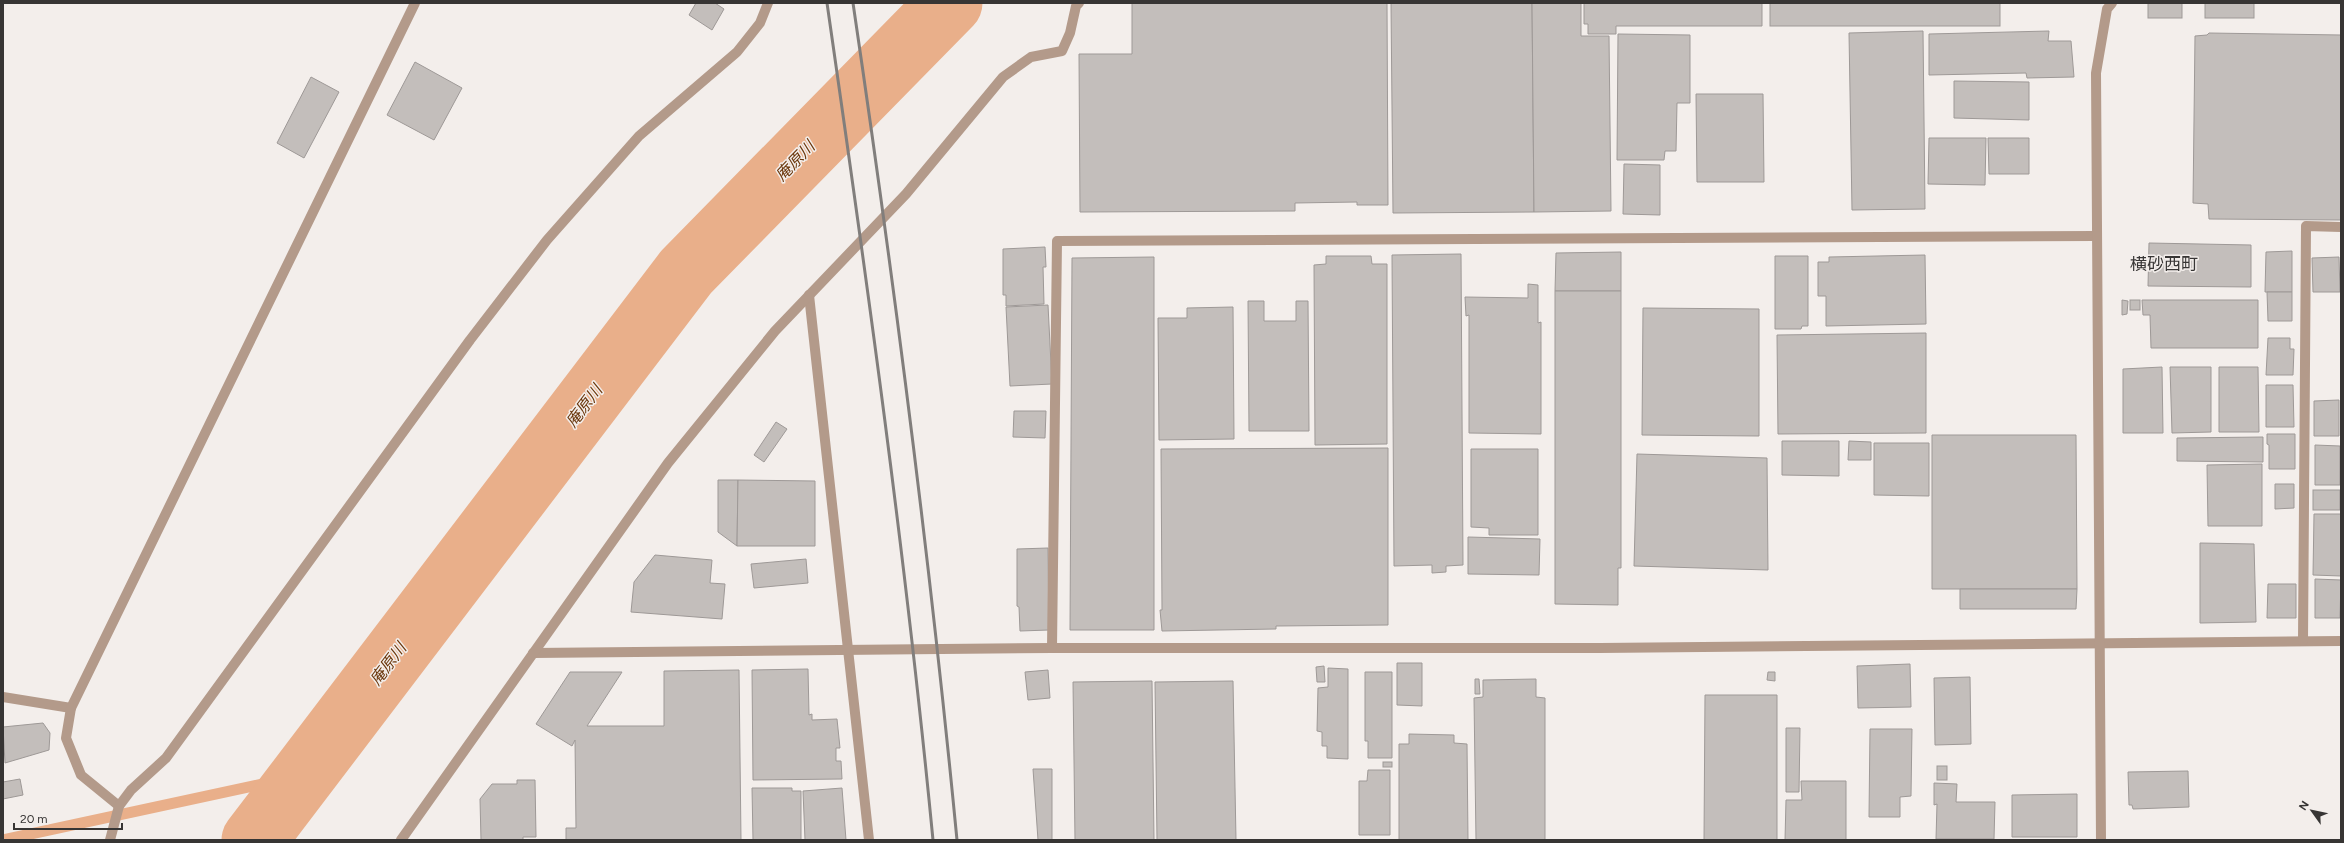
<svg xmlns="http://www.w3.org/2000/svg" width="2344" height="843" viewBox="0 0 2344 843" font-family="Figtree,'Noto Sans JP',sans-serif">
  <rect width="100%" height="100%" fill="#f3eeeb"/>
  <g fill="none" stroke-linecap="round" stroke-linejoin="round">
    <path stroke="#e9af8a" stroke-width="11" d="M3,840L304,775"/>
    <path stroke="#e9af8a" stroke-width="65" d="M254,840L686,272L950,3"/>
  </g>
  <g fill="#c3bebb" stroke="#9e9997">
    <path d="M696,3H715L724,9L712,30L689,15Z"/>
    <path d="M1132,3H1387L1388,205H1357V202L1295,203V211L1080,212L1079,54H1132Z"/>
    <path d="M1391,3H1532L1534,212L1393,213Z"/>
    <path d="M1532,3H1581V36H1609L1611,211L1534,212Z"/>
    <path d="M1584,3H1762V26H1616V34H1588V24H1584Z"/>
    <rect x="1770" y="3" width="230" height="23"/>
    <rect x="2148" y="3" width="34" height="15"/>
    <rect x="2205" y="3" width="49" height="15"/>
    <path d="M1923,31L1925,209L1852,210L1849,33Z"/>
    <path d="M2049,31L2048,41H2071L2074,77L2027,78L2026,73L1929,75V34Z"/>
    <path d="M2209,33L2341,35V220L2209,219L2208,204L2193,203L2195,36L2207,35Z"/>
    <path d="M1618,34L1690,35V103H1677L1676,151H1665L1664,160H1617Z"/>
    <path d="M415,62L462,88L434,140L387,115Z"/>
    <path d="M311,77L339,92L304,158L277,143Z"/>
    <path d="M1954,81L2029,82V120L1954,118Z"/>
    <path d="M1696,94H1763L1764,182H1697Z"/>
    <path d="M1929,138H1986L1985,185L1928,184Z"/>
    <path d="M1988,138H2029V174H1989Z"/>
    <path d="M1624,164L1660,165V215L1623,214Z"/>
    <path d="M2149,243L2251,245V287L2148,286Z"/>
    <path d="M1045,247L1046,267H1043L1044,304L1006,306V295H1003V249Z"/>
    <path d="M2292,251V292H2265L2266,252Z"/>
    <path d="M1621,252V291H1555L1556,253Z"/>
    <path d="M1461,254L1463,565L1446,566V572L1432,573V565L1394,566L1392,255Z"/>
    <path d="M1925,255L1926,324L1826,326V296H1818V262H1829V257Z"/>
    <path d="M1326,256H1371L1372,264H1387V444L1315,445L1314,265L1326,264Z"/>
    <path d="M1775,256H1808V326H1802L1801,329H1775Z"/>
    <path d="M1154,257V630H1070L1072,258Z"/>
    <path d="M2339,257L2340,292H2313L2312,258Z"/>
    <path d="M1528,284L1538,285V323L1541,322V434L1469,433V315L1466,316L1465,297L1528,298Z"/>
    <path d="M1555,291H1621V568H1618V605L1555,604Z"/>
    <path d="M2267,292H2292V321H2268Z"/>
    <path d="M2122,300L2128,301L2127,314L2122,315Z"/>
    <rect x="2130" y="300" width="10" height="10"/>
    <path d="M2142,300H2258V348H2151L2150,315H2143Z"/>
    <path d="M1248,301H1264V321H1296V301H1308L1309,431H1249Z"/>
    <path d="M1048,305L1052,384L1010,386L1006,307Z"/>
    <path d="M1233,307L1234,439L1159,440L1158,318H1187V308Z"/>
    <path d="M1643,308L1759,309V436L1642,435Z"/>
    <path d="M1926,333V433L1778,434L1777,335Z"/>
    <path d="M2268,338H2290V349H2294L2293,375H2266Z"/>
    <path d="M2162,367L2163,433H2123V369Z"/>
    <path d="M2170,367H2211V432L2172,433Z"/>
    <path d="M2219,367H2258L2259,432H2219Z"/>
    <path d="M2266,385H2293L2294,427H2266Z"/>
    <path d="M2339,400V436H2314V401Z"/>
    <path d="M1014,411H1046L1045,438L1013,437Z"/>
    <path d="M776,422L787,429L764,462L754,455Z"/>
    <path d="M2267,434H2295V469H2269V445L2267,444Z"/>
    <path d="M1932,435H2076L2077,589H1932Z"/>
    <path d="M2263,437V462L2177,461V438Z"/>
    <path d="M1782,441H1839V476L1782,475Z"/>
    <path d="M1849,441L1871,442V460H1848Z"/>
    <path d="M1874,443H1929V496L1874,495Z"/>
    <path d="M2315,445L2340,446V485H2315Z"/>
    <path d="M1388,448V625L1276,626V629L1162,631L1160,610H1162L1161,449Z"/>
    <path d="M1471,449H1538V535H1489V528L1471,527Z"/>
    <path d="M1637,454L1767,458L1768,570L1634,566Z"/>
    <path d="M2262,464V526H2208L2207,465Z"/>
    <path d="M718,480H738L737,546L718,532Z"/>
    <path d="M738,480L815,481V546H737Z"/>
    <path d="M2275,484H2294V508L2275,509Z"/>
    <rect x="2313" y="490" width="27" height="20"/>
    <path d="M2314,514H2341V576L2313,575Z"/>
    <path d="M1468,537L1540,539L1539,575L1468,574Z"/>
    <path d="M2200,543L2254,544L2256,622L2200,623Z"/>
    <path d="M1048,548L1049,630L1020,631L1019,607L1017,606V549Z"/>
    <path d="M655,555L712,560L710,583L725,584L722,619L631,612L634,582Z"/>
    <path d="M806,559L808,583L754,588L751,564Z"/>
    <path d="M2315,579L2341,580L2340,618H2315Z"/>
    <path d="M2268,584H2296V618H2267Z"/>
    <path d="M1960,589H2077L2076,609H1960Z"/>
    <path d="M1397,663H1422V706L1397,705Z"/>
    <path d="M1910,664L1911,707L1858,708L1857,666Z"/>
    <path d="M1324,666L1325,682H1317L1316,667Z"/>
    <path d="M1328,668L1348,669V759L1327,758V746H1322V732L1317,731L1318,688L1328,687Z"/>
    <path d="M808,669L809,715L812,714V720L837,719L840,748H836V761H841L842,779L753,780L752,670Z"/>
    <path d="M739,670L741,840H566V828H576L575,740L572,746L536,724L570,672H622L587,726H664V671Z"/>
    <path d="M1048,670L1050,698L1028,700L1025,672Z"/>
    <path d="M1365,672H1392V758H1368V741H1365Z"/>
    <path d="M1768,672H1775V681L1767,680Z"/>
    <path d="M1970,677L1971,744L1935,745L1934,678Z"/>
    <path d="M1475,679H1479L1480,694H1475Z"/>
    <path d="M1536,679V697L1545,698V840H1476L1474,698L1483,697V680Z"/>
    <path d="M1152,681L1154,840H1075L1073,682Z"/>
    <path d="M1233,681L1236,840H1157L1155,682Z"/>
    <path d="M1705,695H1777V840H1704Z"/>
    <path d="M43,723L50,733L49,750L5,763L3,727Z"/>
    <path d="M1786,728H1800L1799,792H1786Z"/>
    <path d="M1870,729H1912L1911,796L1900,797V817H1869Z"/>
    <path d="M1409,734L1454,735V743L1467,744L1468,840H1399V744H1409Z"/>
    <rect x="1383" y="762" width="9" height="5"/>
    <rect x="1937" y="766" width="10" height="14"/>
    <path d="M1033,769H1052V840H1038Z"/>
    <path d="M1368,770H1390V835H1359V781H1367Z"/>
    <path d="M2188,771L2189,807L2133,809L2132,805H2129L2128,772Z"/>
    <path d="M20,779L23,795L3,799V782Z"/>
    <path d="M517,780H535L536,837H523V840H481L480,799L492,784H517Z"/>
    <path d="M1801,781H1846V840H1785L1786,800H1802Z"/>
    <path d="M1934,783L1957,784L1956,802H1995L1994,839H1936L1937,804L1934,805Z"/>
    <path d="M752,788H792V791H801V840H753Z"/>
    <path d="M842,788L846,840H805L803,791Z"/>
    <path d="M2077,794V837H2012V795Z"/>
  </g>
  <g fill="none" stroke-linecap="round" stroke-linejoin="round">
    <g stroke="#b39a8a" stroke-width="10">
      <path d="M2095,236L1057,241L1052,648H1600L2341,641"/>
      <path d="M809,295L869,840"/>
      <path d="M2303,641L2306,226L2341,227"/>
      <path d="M533,653L1052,648"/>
      <path d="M3,697L71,708L415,3"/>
      <path d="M71,708L66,738L81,775L119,806"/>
      <path d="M110,840L119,806L131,790L166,758L470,340L547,240L639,136L737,52L760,23L768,3"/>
      <path d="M401,840L668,463L775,331L906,194L1003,77L1031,57L1062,51L1070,33L1076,6L1079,3"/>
      <path d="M2101,840L2096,73L2107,9L2112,3"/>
    </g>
    <g stroke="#817e7c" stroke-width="3">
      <path d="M827,3C867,281 906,560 933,840"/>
      <path d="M853,3C894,281 930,560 957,840"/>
    </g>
  </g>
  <g text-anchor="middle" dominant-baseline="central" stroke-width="3" stroke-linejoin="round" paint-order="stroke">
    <g font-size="16" font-style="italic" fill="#6a360b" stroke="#f3eeeb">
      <text transform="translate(795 161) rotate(-46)">庵原川</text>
      <text transform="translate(584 406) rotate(-53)">庵原川</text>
      <text transform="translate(388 664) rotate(-53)">庵原川</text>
    </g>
    <g font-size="17" fill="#373534" stroke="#f3eeeb">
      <text x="2164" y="264">横砂西町</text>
    </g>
  </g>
  <rect width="2344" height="843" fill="none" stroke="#373534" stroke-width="8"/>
  <g transform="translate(2312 811) rotate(303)" stroke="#f3eeeb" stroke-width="3" paint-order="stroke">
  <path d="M0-3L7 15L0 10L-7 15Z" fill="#373534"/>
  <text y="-6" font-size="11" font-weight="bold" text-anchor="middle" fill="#373534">N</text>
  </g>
  <path d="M14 823v6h108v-6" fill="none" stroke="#373534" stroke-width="2"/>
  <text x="20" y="823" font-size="12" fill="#373534" stroke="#f3eeeb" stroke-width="3" paint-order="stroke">20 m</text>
</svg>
